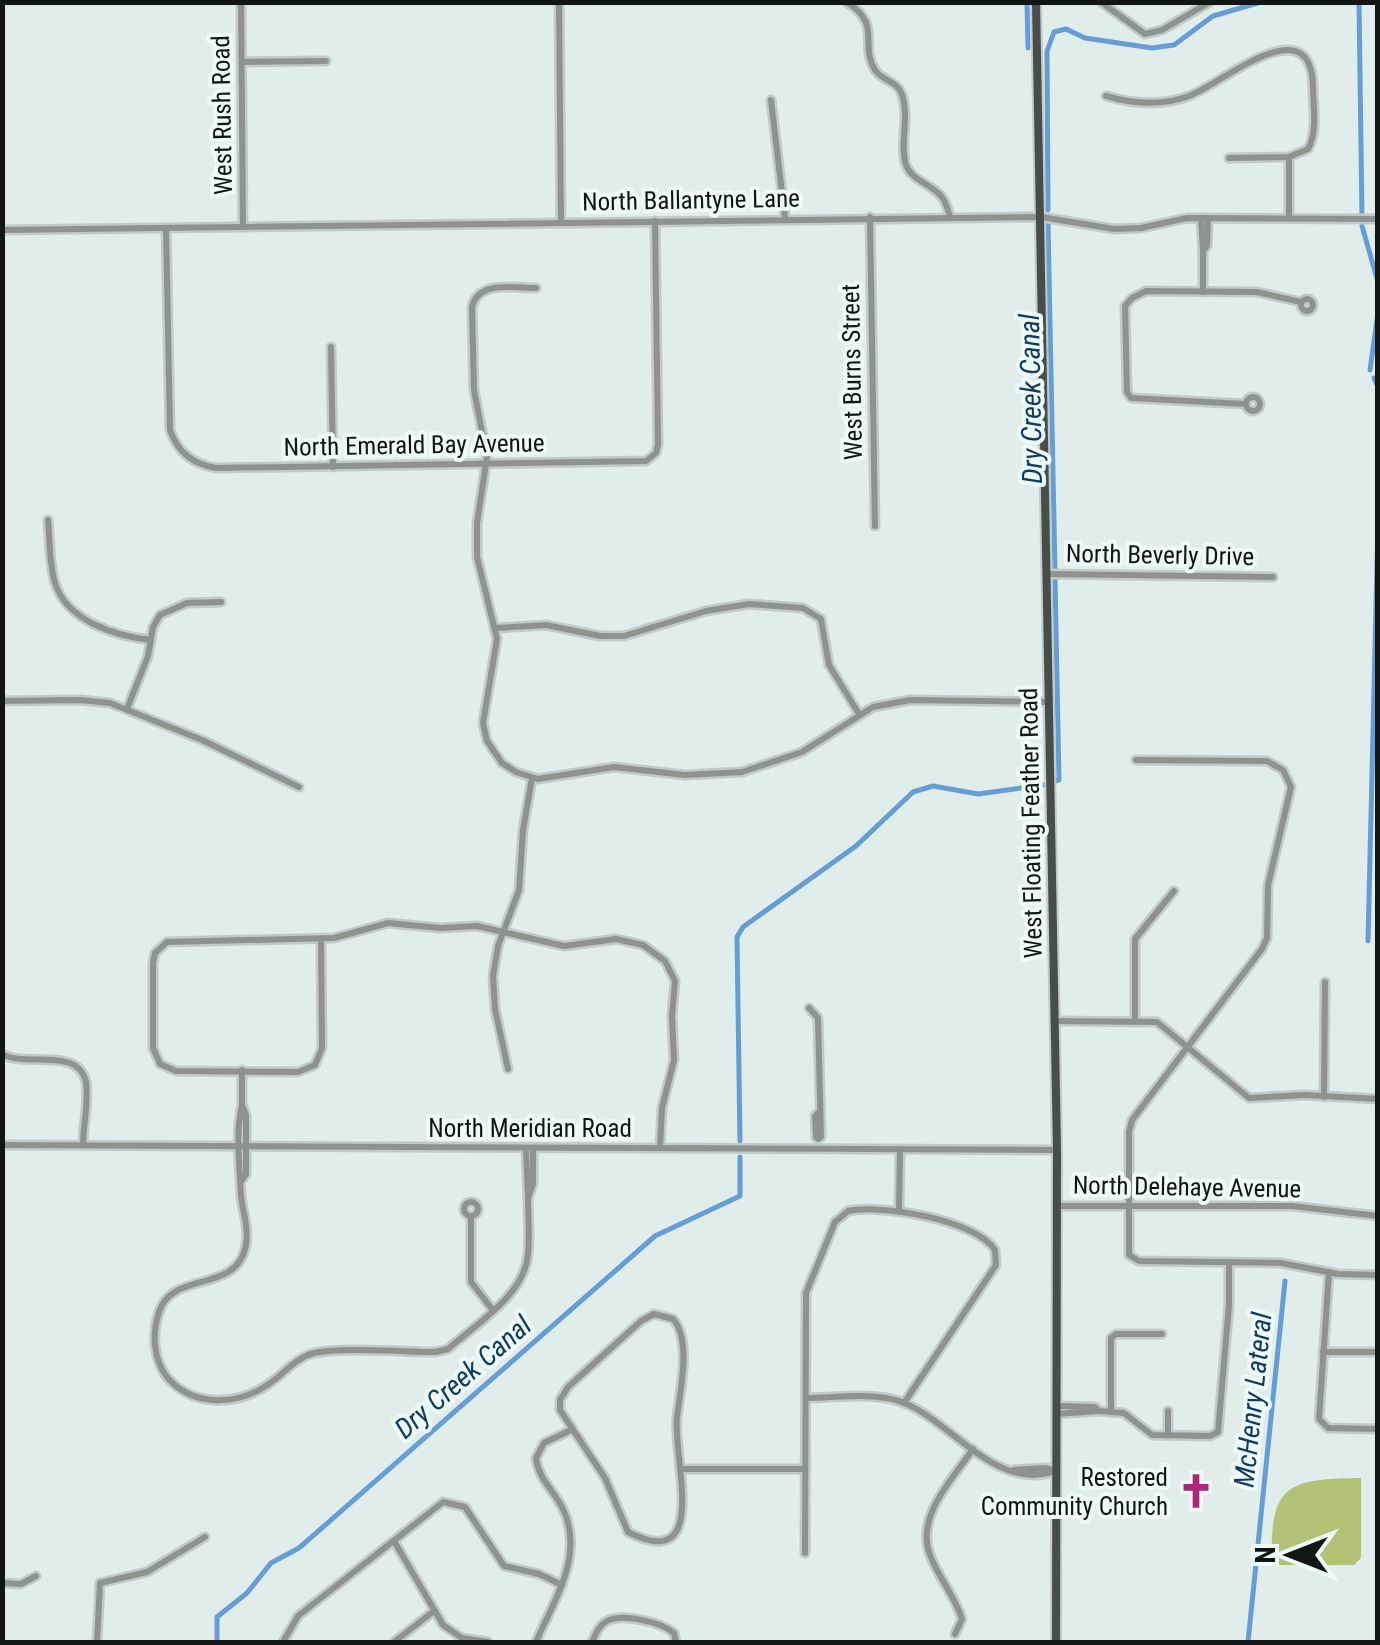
<svg xmlns="http://www.w3.org/2000/svg" width="1380" height="1645" viewBox="0 0 1380 1645" font-family="'Roboto Condensed',sans-serif">
  <rect width="100%" height="100%" fill="#e1edeb"/>
  <path fill="#b3c277" d="M1361,1478V1558L1354,1565H1272C1269,1484 1287,1479 1361,1478Z"/>
  <g fill="none" stroke-linecap="round" stroke-linejoin="round">
    <path stroke="#4c749c" stroke-width="2.5" d="M1377,542H1378"/>
    <g stroke="#669dd6" stroke-width="5">
      <path d="M1027,2L1028,48"/>
      <path d="M1359,2L1362,217"/>
      <path d="M1048,210L1047,51L1054,32L1066,29L1085,38L1152,48L1174,45L1213,16L1261,2"/>
      <path d="M1048,224L1055,572"/>
      <path d="M1362,226L1378,282"/>
      <path d="M1370,370L1378,312"/>
      <path d="M1374,378L1378,387"/>
      <path d="M1055,781L1059,780L1055,579"/>
      <path d="M1368,941L1378,522"/>
      <path d="M740,1141L737,937L743,927L856,846L913,792L933,786L978,794L1043,785"/>
      <path d="M217,1642V1617L247,1593L271,1563L299,1548L655,1236L740,1196V1157"/>
      <path d="M1248,1642L1285,1281"/>
    </g>
    <defs>
      <g id="minor">
        <path d="M241,2L243,227"/>
        <path d="M559,2L561,223"/>
        <path d="M846,2C883,24 859,44 875,70C882,81 898,81 902,95C910,117 899,144 906,165C912,181 931,184 941,196C946,201 948,210 950,217"/>
        <path d="M1101,2L1145,34L1162,30L1210,2"/>
        <path d="M242,62L326,61"/>
        <path d="M1106,96C1133,104 1162,106 1189,96C1222,84 1312,4 1313,88C1313,107 1318,131 1308,149L1289,157L1229,158"/>
        <path d="M771,100L785,218"/>
        <path d="M870,217L875,526"/>
        <path d="M1201,218L1203,251L1207,246L1208,218"/>
        <path d="M1289,218V157"/>
        <path d="M166,228L170,430C178,453 193,464 216,468L646,461L656,453L658,444L655,221"/>
        <path d="M2,230L1041,217L1114,229L1141,228L1187,218L1378,219"/>
        <path d="M1203,251V292"/>
        <path d="M536,288C514,288 478,280 472,307L474,390L487,457L477,523V557L497,639L483,723L487,741L502,763L516,772L538,779L614,767L685,775L742,772L802,752L873,707L910,700L1049,702"/>
        <circle cx="1307" cy="305" r="6"/>
        <path d="M331,347L333,467"/>
        <circle cx="1253" cy="404" r="7"/>
        <path d="M1245,404L1131,398L1127,392L1125,306L1132,298L1146,291L1257,292L1301,302"/>
        <path d="M48,520C50,540 49,563 55,583C67,621 115,636 151,640"/>
        <path d="M1047,574L1273,577"/>
        <path d="M496,628L546,625L600,636H624L706,611L749,604L803,608L821,619L829,665L859,714"/>
        <path d="M2,701L80,700L110,703L202,740L299,787"/>
        <path d="M127,709L148,656L153,627L160,615L187,603L221,602"/>
        <path d="M1136,760L1267,761L1283,770L1291,787L1268,885L1267,938L1262,949L1132,1120L1129,1132V1255L1139,1261L1281,1263L1338,1274L1378,1275"/>
        <path d="M321,939L322,1048L315,1065L298,1072L176,1071L160,1064L153,1048V963L155,953L167,942L334,938L388,923L440,928L477,926L564,946L616,939L643,945L665,961L675,981L672,1016L674,1060L662,1108L660,1148"/>
        <path d="M809,1008L818,1018L821,1137L818,1139L816,1137L815,1116L819,1112"/>
        <path d="M1055,1021L1157,1022L1249,1098L1305,1095L1378,1099"/>
        <path d="M1135,1021V939L1174,891"/>
        <path d="M2,1054C26,1068 78,1046 86,1082C89,1102 83,1125 83,1145"/>
        <path d="M508,1069L495,1009L493,976L498,946L519,890L523,830L532,778"/>
        <path d="M1324,1097L1325,982"/>
        <path d="M242,1105V1070"/>
        <path d="M2,1145L1057,1150"/>
        <path d="M526,1148L528,1198L533,1184V1148"/>
        <path d="M242,1180L246,1174V1115L242,1105C235,1135 240,1167 241,1196C243,1213 250,1231 245,1249C234,1293 172,1271 159,1312C152,1333 153,1359 167,1377C191,1406 234,1406 264,1387C282,1377 294,1358 314,1353C342,1347 404,1352 436,1352L448,1349C476,1324 525,1295 528,1254C530,1236 528,1216 528,1198"/>
        <circle cx="471" cy="1209" r="7"/>
        <path d="M1056,1206H1292L1378,1216"/>
        <path d="M899,1210L900,1150"/>
        <path d="M471,1216V1282L492,1309"/>
        <path d="M1329,1272L1319,1419L1328,1428L1378,1429"/>
        <path d="M654,1314L673,1319C692,1340 680,1391 677,1417C672,1457 712,1575 628,1532L605,1478L560,1410V1400L568,1387L641,1321Z"/>
        <path d="M1323,1352H1378"/>
        <path d="M806,1398C835,1398 872,1392 899,1401C950,1418 995,1493 1055,1471L1046,1468L1014,1470"/>
        <path d="M1056,1406L1095,1407L1099,1411L1056,1414"/>
        <path d="M1099,1411L1124,1413L1152,1435L1210,1436L1218,1432L1229,1305V1262"/>
        <path d="M1168,1411V1435"/>
        <path d="M1111,1412V1338L1116,1334H1162"/>
        <path d="M680,1469H805"/>
        <path d="M394,1541L443,1625L462,1638L488,1642"/>
        <path d="M805,1553L806,1293L835,1222L848,1211C882,1204 976,1220 995,1250L996,1265L904,1403"/>
        <path d="M2,1583L21,1584L36,1576"/>
        <path d="M955,1634L962,1619C955,1596 938,1577 930,1555C915,1516 953,1479 973,1449"/>
        <path d="M97,1642L100,1583L147,1572L205,1537"/>
        <path d="M283,1642L298,1616L443,1502L465,1507L504,1566L539,1574L562,1585"/>
        <path d="M394,1642L434,1611"/>
        <path d="M536,1642C554,1600 586,1554 562,1507C553,1490 538,1478 536,1458L544,1443L571,1430"/>
        <path d="M592,1642C596,1634 598,1626 607,1621C622,1613 661,1622 674,1633L676,1642"/>
      </g>
      <path id="major" d="M1036,2L1057,1150L1056,1642"/>
    </defs>
    <use href="#minor" stroke="#c0cac9" stroke-width="11"/>
    <use href="#major" stroke="#c0cac9" stroke-width="12"/>
    <use href="#minor" stroke="#8f9390" stroke-width="6"/>
    <use href="#major" stroke="#474d48" stroke-width="8"/>
  </g>
  <defs>
    <symbol id="church-bare" viewBox="-9 -9 18 18"><path d="M-1.2-6h2.4v3.5h3.3v2.4h-3.3V6h-2.4V-.1h-3.3v-2.4h3.3Z" fill="#aa2976" stroke="#eefaf8" stroke-width="2.5" paint-order="stroke"/></symbol>
  </defs>
  <g fill-rule="evenodd">
    <use href="#church-bare" x="1171" y="1466" width="50" height="50"/>
  </g>
  <g text-anchor="middle" dominant-baseline="central" stroke-width="8" stroke-linejoin="round" paint-order="stroke">
    <g font-size="25" fill="#111514" stroke="#eefaf8">
      <text transform="translate(222 115) rotate(-91)">West Rush Road</text>
      <text transform="translate(691 200) rotate(-1)">North Ballantyne Lane</text>
      <text transform="translate(852 372) rotate(-91)">West Burns Street</text>
      <text transform="translate(414 445) rotate(-1)">North Emerald Bay Avenue</text>
      <text transform="translate(1160 555) rotate(1)">North Beverly Drive</text>
      <text transform="translate(1031 823) rotate(-91)">West Floating Feather Road</text>
      <text x="530" y="1128">North Meridian Road</text>
      <text transform="translate(1187 1187) rotate(1)">North Delehaye Avenue</text>
    </g>
    <g font-size="25" fill="#111514" stroke="#eefaf8" text-anchor="end">
      <text x="1168" y="1477">Restored<tspan x="1168" dy="29">Community Church</tspan></text>
    </g>
    <g font-size="28" font-style="italic" fill="#123b60" stroke="#eefaf8">
      <text transform="translate(1031 399) rotate(-91)">Dry Creek Canal</text>
      <text transform="translate(463 1377) rotate(-41)">Dry Creek Canal</text>
      <text transform="translate(1253 1400) rotate(-84)">McHenry Lateral</text>
    </g>
  </g>
  <rect width="1380" height="1645" fill="none" stroke="#111514" stroke-width="10"/>
  <g transform="translate(1290 1555) rotate(270)" stroke="#eefaf8" stroke-width="8" paint-order="stroke">
  <path d="M0-8L18 38L0 25L-18 38Z" fill="#111514"/>
  <text y="-15" font-size="28" font-weight="bold" text-anchor="middle" fill="#111514">N</text>
  </g>
</svg>
